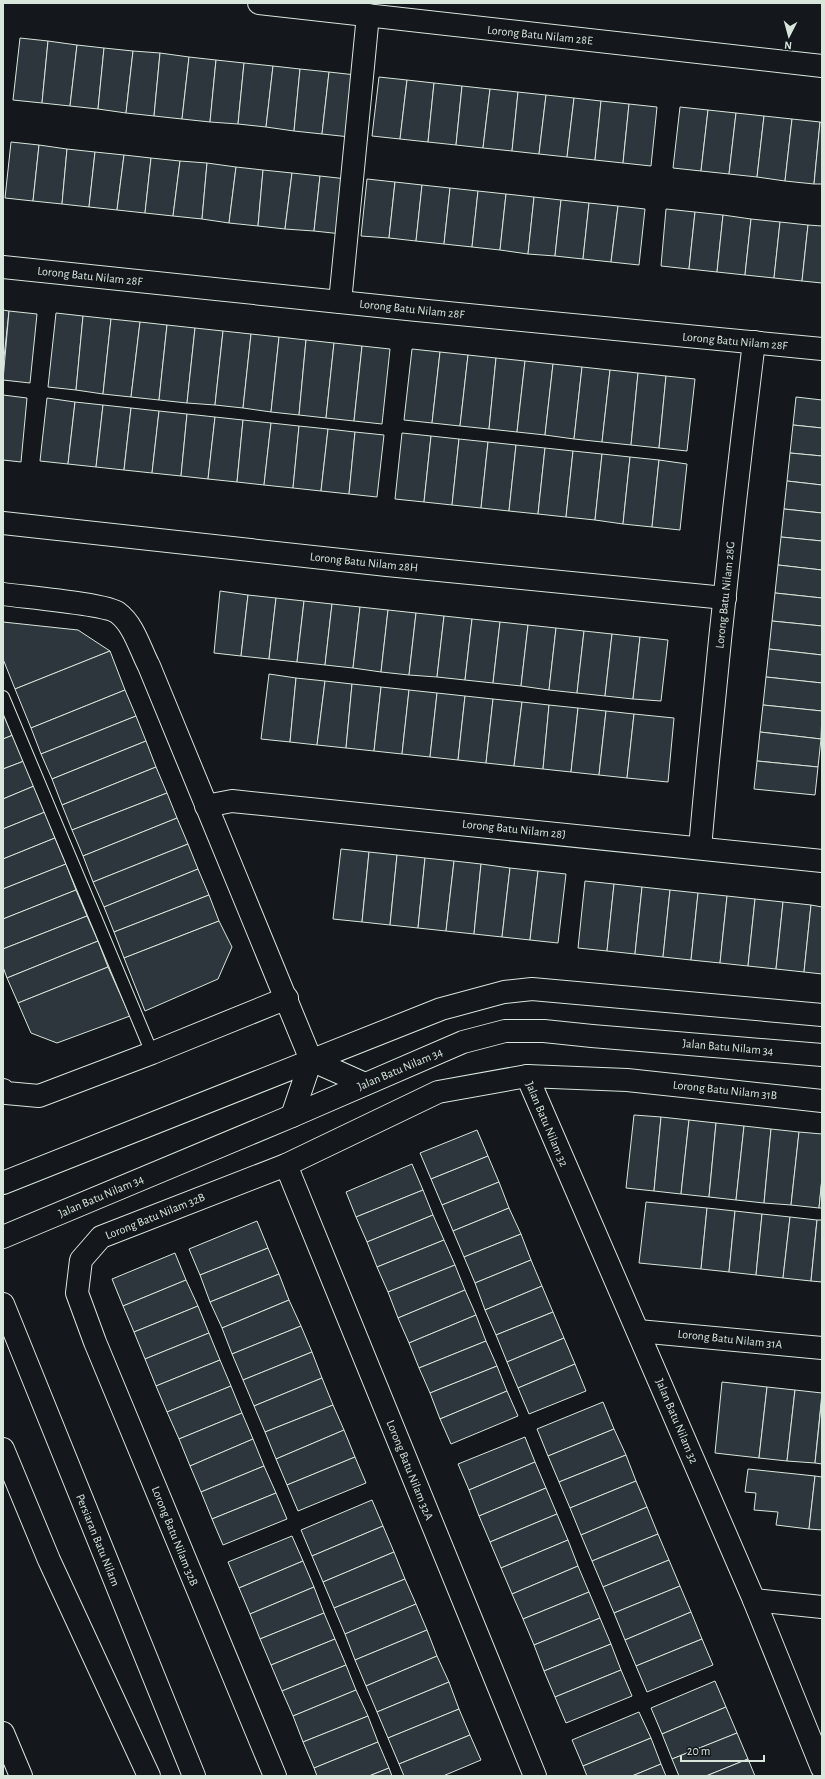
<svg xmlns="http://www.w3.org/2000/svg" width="825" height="1779" viewBox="0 0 825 1779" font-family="'Alegreya Sans',sans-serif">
  <rect width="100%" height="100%" fill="#14181c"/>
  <g fill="#2c363c" stroke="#d8e6dc">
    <path d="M20,38L48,41L42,103L13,100Z"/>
    <path d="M48,41L77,45L70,106L42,103Z"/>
    <path d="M77,45L104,48L98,109L70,106Z"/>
    <path d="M104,48L133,51L126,113L98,109Z"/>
    <path d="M133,51L160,53L154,116L126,113Z"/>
    <path d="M160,53L189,57L182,119L154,116Z"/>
    <path d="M189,57L216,60L210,122L182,119Z"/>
    <path d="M216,60L244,63L238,124L210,122Z"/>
    <path d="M244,63L273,66L266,127L238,124Z"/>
    <path d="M273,66L300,69L294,131L266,127Z"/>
    <path d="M300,69L329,72L322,134L294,131Z"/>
    <path d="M329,72L356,75L350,137L322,134Z"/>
    <path d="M379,77L407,80L400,139L372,136Z"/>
    <path d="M407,80L434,83L428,142L400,139Z"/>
    <path d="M434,83L462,86L456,145L428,142Z"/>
    <path d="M462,86L490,89L483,148L456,145Z"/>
    <path d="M490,89L518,92L512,151L483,148Z"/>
    <path d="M518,92L546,95L539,154L512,151Z"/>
    <path d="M546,95L574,98L567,157L539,154Z"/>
    <path d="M574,98L601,101L595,160L567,157Z"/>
    <path d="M601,101L629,104L623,163L595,160Z"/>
    <path d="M629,104L657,107L651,166L623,163Z"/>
    <path d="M680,107L708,110L701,171L673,168Z"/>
    <path d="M708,110L736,113L729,174L701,171Z"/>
    <path d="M736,113L764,116L757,177L729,174Z"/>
    <path d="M764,116L792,119L785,181L757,177Z"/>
    <path d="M792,119L820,122L814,184L785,181Z"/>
    <path d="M820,122L822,123V184H814Z"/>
    <path d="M11,142L39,145L33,201L5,198Z"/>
    <path d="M39,145L67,149L62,204L33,201Z"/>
    <path d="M67,149L95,152L89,207L62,204Z"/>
    <path d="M95,152L124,155L117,210L89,207Z"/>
    <path d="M124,155L151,158L145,213L117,210Z"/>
    <path d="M151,158L180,161L173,216L145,213Z"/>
    <path d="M180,161L207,163L202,219L173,216Z"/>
    <path d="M207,163L236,167L229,223L202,219Z"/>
    <path d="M236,167L263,170L258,226L229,223Z"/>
    <path d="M263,170L292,173L285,229L258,226Z"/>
    <path d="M292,173L320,176L314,231L285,229Z"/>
    <path d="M320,176L347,179L342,234L314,231Z"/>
    <path d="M367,179L395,182L389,238L361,236Z"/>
    <path d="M395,182L422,185L416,241L389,238Z"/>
    <path d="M422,185L450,188L444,244L416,241Z"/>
    <path d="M450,188L478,191L472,247L444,244Z"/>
    <path d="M478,191L506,194L500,250L472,247Z"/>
    <path d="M506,194L534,197L528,254L500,250Z"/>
    <path d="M534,197L561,200L555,256L528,254Z"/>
    <path d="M561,200L589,203L583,259L555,256Z"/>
    <path d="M589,203L618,206L611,262L583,259Z"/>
    <path d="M618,206L645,209L639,265L611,262Z"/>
    <path d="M666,209L695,212L689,269L661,266Z"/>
    <path d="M695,212L723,215L717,272L689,269Z"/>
    <path d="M723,215L751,219L745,275L717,272Z"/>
    <path d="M751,219L780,222L774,278L745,275Z"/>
    <path d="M780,222L808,225L802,281L774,278Z"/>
    <path d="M808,225L822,226V283L802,281Z"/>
    <path d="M3,310L9,311L3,367Z"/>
    <path d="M9,311L37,314L30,383L3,380Z"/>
    <path d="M56,313L83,316L76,390L48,387Z"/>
    <path d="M83,316L111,319L103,394L76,390Z"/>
    <path d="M111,319L140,322L131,397L103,394Z"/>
    <path d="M140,322L167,325L159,400L131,397Z"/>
    <path d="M167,325L195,328L187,403L159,400Z"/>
    <path d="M195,328L223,331L215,405L187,403Z"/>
    <path d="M223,331L251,334L243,408L215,405Z"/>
    <path d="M251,334L279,337L271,412L243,408Z"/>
    <path d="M279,337L306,340L299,415L271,412Z"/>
    <path d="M306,340L334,343L326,418L299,415Z"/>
    <path d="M334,343L362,346L354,421L326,418Z"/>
    <path d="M362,346L390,349L382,424L354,421Z"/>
    <path d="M412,349L440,352L432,423L404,420Z"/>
    <path d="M440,352L468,355L460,426L432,423Z"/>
    <path d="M468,355L496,358L489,429L460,426Z"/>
    <path d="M496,358L525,361L517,432L489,429Z"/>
    <path d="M525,361L553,364L545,435L517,432Z"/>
    <path d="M553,364L582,367L574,439L545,435Z"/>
    <path d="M582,367L610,370L602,442L574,439Z"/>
    <path d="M610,370L638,373L631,445L602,442Z"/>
    <path d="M638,373L666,376L659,448L631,445Z"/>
    <path d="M666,376L695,379L687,451L659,448Z"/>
    <path d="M3,395L27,398L21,462L3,460Z"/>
    <path d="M796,397L822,400V428L793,425Z"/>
    <path d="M47,398L75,402L68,464L40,461Z"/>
    <path d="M75,402L103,405L96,467L68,464Z"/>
    <path d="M103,405L131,408L124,470L96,467Z"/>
    <path d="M131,408L159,411L152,473L124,470Z"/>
    <path d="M159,411L187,414L181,476L152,473Z"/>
    <path d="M187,414L215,417L208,479L181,476Z"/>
    <path d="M215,417L243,420L237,482L208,479Z"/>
    <path d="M243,420L271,423L264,485L237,482Z"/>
    <path d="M271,423L299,426L293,488L264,485Z"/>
    <path d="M793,425L822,428V456L790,453Z"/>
    <path d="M299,426L328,429L321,491L293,488Z"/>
    <path d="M328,429L355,432L349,494L321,491Z"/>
    <path d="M355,432L384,435L377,497L349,494Z"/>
    <path d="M402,433L431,436L424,502L395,499Z"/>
    <path d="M431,436L459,439L452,505L424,502Z"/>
    <path d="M459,439L488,442L481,508L452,505Z"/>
    <path d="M488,442L516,445L509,511L481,508Z"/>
    <path d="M516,445L545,448L538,514L509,511Z"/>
    <path d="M545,448L573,451L566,517L538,514Z"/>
    <path d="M573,451L602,454L595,520L566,517Z"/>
    <path d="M790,453L822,456V485L787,481Z"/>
    <path d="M602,454L630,457L623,524L595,520Z"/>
    <path d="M630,457L659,460L652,527L623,524Z"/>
    <path d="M659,460L687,464L680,530L652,527Z"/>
    <path d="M787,481L822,485V513L784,509Z"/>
    <path d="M784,509L822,513V541L781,537Z"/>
    <path d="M781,537L822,541V570L778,565Z"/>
    <path d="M778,565L822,570V598L775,593Z"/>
    <path d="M220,591L248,595L241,656L214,653Z"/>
    <path d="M775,593L822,598V626L772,621Z"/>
    <path d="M248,595L276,598L269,659L241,656Z"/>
    <path d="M276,598L304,601L297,662L269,659Z"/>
    <path d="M304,601L332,604L325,665L297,662Z"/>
    <path d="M332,604L360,607L353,668L325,665Z"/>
    <path d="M360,607L388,610L381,672L353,668Z"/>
    <path d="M388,610L416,613L409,675L381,672Z"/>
    <path d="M416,613L444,616L437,677L409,675Z"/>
    <path d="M444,616L472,619L465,680L437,677Z"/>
    <path d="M472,619L500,622L493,683L465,680Z"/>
    <path d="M772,621L822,626V655L769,649Z"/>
    <path d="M3,622L78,630L110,651L15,689L3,659Z"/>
    <path d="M500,622L528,625L521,686L493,683Z"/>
    <path d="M528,625L556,628L549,690L521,686Z"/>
    <path d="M556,628L584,631L577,693L549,690Z"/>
    <path d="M584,631L612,634L605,696L577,693Z"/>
    <path d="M612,634L640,637L633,699L605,696Z"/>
    <path d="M640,637L668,640L661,701L633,699Z"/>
    <path d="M769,649L822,655V683L766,677Z"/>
    <path d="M110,651L125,690L31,728L15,689Z"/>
    <path d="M269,674L296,678L290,742L261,739Z"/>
    <path d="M766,677L822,683V711L763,705Z"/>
    <path d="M296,678L325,681L317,745L290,742Z"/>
    <path d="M325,681L352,684L346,748L317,745Z"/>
    <path d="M352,684L381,687L374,751L346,748Z"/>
    <path d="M381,687L409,690L402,754L374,751Z"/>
    <path d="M125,690L136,716L41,754L31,728Z"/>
    <path d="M409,690L437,693L430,757L402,754Z"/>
    <path d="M437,693L465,696L458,760L430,757Z"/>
    <path d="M465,696L493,699L486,763L458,760Z"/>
    <path d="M493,699L522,702L514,766L486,763Z"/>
    <path d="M522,702L549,705L543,769L514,766Z"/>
    <path d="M549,705L578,708L571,772L543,769Z"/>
    <path d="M763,705L822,711L821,739L760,732Z"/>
    <path d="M578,708L606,711L599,775L571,772Z"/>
    <path d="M3,711L13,735L3,739Z"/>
    <path d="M606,711L634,714L627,778L599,775Z"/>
    <path d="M634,714L674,718L668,782L627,778Z"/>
    <path d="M136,716L146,741L52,779L41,754Z"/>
    <path d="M760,732L821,739L818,767L757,761Z"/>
    <path d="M13,735L24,761L3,769V739Z"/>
    <path d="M146,741L156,767L62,805L52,779Z"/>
    <path d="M24,761L34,786L3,799V769Z"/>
    <path d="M757,761L818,767L815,795L754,789Z"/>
    <path d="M156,767L167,793L72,830L62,805Z"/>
    <path d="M34,786L45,812L3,829V799Z"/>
    <path d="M167,793L177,818L83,856L72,830Z"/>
    <path d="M45,812L55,838L3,859V829Z"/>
    <path d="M177,818L188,844L93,882L83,856Z"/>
    <path d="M55,838L66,864L3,889V859Z"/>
    <path d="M188,844L198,869L104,907L93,882Z"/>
    <path d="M341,849L369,852L362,922L333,919Z"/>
    <path d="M369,852L397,855L390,925L362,922Z"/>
    <path d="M397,855L425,858L418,928L390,925Z"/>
    <path d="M425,858L454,861L446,931L418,928Z"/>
    <path d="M454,861L481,864L474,934L446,931Z"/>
    <path d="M66,864L76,890L3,919V889Z"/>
    <path d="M481,864L510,868L502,937L474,934Z"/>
    <path d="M510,868L538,871L530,940L502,937Z"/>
    <path d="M198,869L209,895L114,932L104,907Z"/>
    <path d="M538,871L566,874L558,943L530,940Z"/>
    <path d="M585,881L614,884L607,951L578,948Z"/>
    <path d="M614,884L642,887L635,954L607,951Z"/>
    <path d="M642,887L670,890L663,957L635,954Z"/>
    <path d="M76,890L87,916L3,949V919Z"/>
    <path d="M670,890L698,893L691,960L663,957Z"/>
    <path d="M698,893L727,896L720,963L691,960Z"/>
    <path d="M209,895L219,921L124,958L114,932Z"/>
    <path d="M727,896L755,899L748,966L720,963Z"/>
    <path d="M755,899L783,902L776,969L748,966Z"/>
    <path d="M783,902L811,905L804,972L776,969Z"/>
    <path d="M811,905L822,907V974L804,972Z"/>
    <path d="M87,916L98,941L7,978L3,967V949Z"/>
    <path d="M219,921L232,947L218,979L145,1011L124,958Z"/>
    <path d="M98,941L108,967L18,1003L7,978Z"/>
    <path d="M108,967L130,1016L57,1043L31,1033L18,1003Z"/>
    <path d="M634,1115L661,1117L654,1191L626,1188Z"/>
    <path d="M661,1117L689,1120L681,1194L654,1191Z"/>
    <path d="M689,1120L716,1123L709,1197L681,1194Z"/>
    <path d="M716,1123L744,1126L736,1200L709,1197Z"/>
    <path d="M744,1126L771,1129L764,1203L736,1200Z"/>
    <path d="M771,1129L799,1132L791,1205L764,1203Z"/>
    <path d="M477,1130L488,1156L431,1179L420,1153Z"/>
    <path d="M799,1132L822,1134V1178L819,1208L791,1205Z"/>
    <path d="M488,1156L499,1182L442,1205L431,1179Z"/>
    <path d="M412,1164L423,1190L356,1217L346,1192Z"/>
    <path d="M822,1178V1208H819Z"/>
    <path d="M499,1182L509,1208L453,1231L442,1205Z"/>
    <path d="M423,1190L433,1215L367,1242L356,1217Z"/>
    <path d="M646,1202L707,1208L701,1269L639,1263Z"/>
    <path d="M509,1208L521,1234L464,1257L453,1231Z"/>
    <path d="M707,1208L735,1211L729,1272L701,1269Z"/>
    <path d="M735,1211L762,1214L756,1275L729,1272Z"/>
    <path d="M762,1214L790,1217L783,1278L756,1275Z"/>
    <path d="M433,1215L444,1240L377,1267L367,1242Z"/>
    <path d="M790,1217L817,1220L811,1281L783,1278Z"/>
    <path d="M817,1220H822V1282L811,1281Z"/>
    <path d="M257,1221L268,1248L200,1275L189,1249Z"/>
    <path d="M521,1234L531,1260L475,1283L464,1257Z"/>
    <path d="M444,1240L455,1265L388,1292L377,1267Z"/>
    <path d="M268,1248L279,1274L210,1302L200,1275Z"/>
    <path d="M175,1253L186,1280L123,1306L112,1279Z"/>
    <path d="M531,1260L542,1286L485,1310L475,1283Z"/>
    <path d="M455,1265L465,1290L398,1318L388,1292Z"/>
    <path d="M279,1274L289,1300L222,1328L210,1302Z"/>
    <path d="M186,1280L198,1306L134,1332L123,1306Z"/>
    <path d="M542,1286L553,1312L496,1335L485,1310Z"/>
    <path d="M465,1290L476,1315L409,1343L398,1318Z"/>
    <path d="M289,1300L301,1326L232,1354L222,1328Z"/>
    <path d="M198,1306L209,1333L145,1359L134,1332Z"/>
    <path d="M553,1312L564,1338L507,1362L496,1335Z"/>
    <path d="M476,1315L486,1341L419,1368L409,1343Z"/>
    <path d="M301,1326L312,1352L243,1380L232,1354Z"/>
    <path d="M209,1333L220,1360L156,1386L145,1359Z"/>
    <path d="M564,1338L575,1364L518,1388L507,1362Z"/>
    <path d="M486,1341L497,1366L430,1393L419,1368Z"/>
    <path d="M312,1352L322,1378L254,1406L243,1380Z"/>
    <path d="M220,1360L231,1386L167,1412L156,1386Z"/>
    <path d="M575,1364L586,1391L529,1414L518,1388Z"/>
    <path d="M497,1366L507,1391L440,1419L430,1393Z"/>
    <path d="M322,1378L333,1405L265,1432L254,1406Z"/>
    <path d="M722,1382L767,1387L759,1458L715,1453Z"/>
    <path d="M231,1386L242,1413L179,1439L167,1412Z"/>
    <path d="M767,1387L795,1390L787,1461L759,1458Z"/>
    <path d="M795,1390L822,1393L815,1463L787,1461Z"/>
    <path d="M507,1391L518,1416L451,1444L440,1419Z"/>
    <path d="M822,1397V1464L815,1463Z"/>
    <path d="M603,1402L614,1429L548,1456L537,1429Z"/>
    <path d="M333,1405L344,1430L276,1459L265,1432Z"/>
    <path d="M242,1413L253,1439L190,1466L179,1439Z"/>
    <path d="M614,1429L626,1455L559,1482L548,1456Z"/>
    <path d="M344,1430L355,1457L287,1485L276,1459Z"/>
    <path d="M525,1437L535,1462L469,1490L458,1464Z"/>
    <path d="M253,1439L264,1466L201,1492L190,1466Z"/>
    <path d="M626,1455L636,1481L570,1508L559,1482Z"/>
    <path d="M355,1457L366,1483L298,1511L287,1485Z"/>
    <path d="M535,1462L546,1488L479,1516L469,1490Z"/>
    <path d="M264,1466L276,1493L212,1519L201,1492Z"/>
    <path d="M748,1469L815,1476L809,1529L776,1525L778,1512L754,1510L756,1493L745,1492Z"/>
    <path d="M815,1476L822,1477V1530L809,1529Z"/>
    <path d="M636,1481L647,1507L581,1535L570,1508Z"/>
    <path d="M546,1488L557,1514L490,1542L479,1516Z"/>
    <path d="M276,1493L287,1519L223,1545L212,1519Z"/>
    <path d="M372,1500L383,1526L312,1556L301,1530Z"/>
    <path d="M647,1507L658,1534L592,1561L581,1535Z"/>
    <path d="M557,1514L568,1540L501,1568L490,1542Z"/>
    <path d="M383,1526L394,1552L323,1582L312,1556Z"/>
    <path d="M658,1534L669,1560L603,1587L592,1561Z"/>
    <path d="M292,1536L303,1561L239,1588L228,1562Z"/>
    <path d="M568,1540L578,1566L512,1594L501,1568Z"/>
    <path d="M394,1552L405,1579L334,1608L323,1582Z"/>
    <path d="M669,1560L680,1586L614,1613L603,1587Z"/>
    <path d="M303,1561L314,1587L250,1614L239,1588Z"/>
    <path d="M578,1566L589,1592L523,1619L512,1594Z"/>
    <path d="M405,1579L416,1604L345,1634L334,1608Z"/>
    <path d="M680,1586L691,1612L625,1640L614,1613Z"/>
    <path d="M314,1587L324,1613L260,1639L250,1614Z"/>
    <path d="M589,1592L600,1618L534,1645L523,1619Z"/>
    <path d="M416,1604L427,1630L355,1660L345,1634Z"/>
    <path d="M691,1612L702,1639L636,1666L625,1640Z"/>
    <path d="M324,1613L335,1639L271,1665L260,1639Z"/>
    <path d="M600,1618L611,1644L544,1671L534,1645Z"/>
    <path d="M427,1630L437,1656L366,1686L355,1660Z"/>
    <path d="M335,1639L346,1665L282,1691L271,1665Z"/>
    <path d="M702,1639L713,1665L647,1692L636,1666Z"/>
    <path d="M611,1644L621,1670L555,1697L544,1671Z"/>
    <path d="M437,1656L449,1682L377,1712L366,1686Z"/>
    <path d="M346,1665L356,1690L293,1716L282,1691Z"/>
    <path d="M621,1670L632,1696L566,1723L555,1697Z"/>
    <path d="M715,1681L726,1707L662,1734L651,1708Z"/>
    <path d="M449,1682L459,1709L388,1738L377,1712Z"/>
    <path d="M356,1690L368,1716L303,1742L293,1716Z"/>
    <path d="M726,1707L737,1733L672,1759L662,1734Z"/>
    <path d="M459,1709L470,1735L399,1764L388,1738Z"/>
    <path d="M639,1712L651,1738L583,1766L572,1740Z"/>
    <path d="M368,1716L378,1742L314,1768L303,1742Z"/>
    <path d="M737,1733L748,1759L706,1776H679L672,1759Z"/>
    <path d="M470,1735L481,1760L443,1776H404L399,1764Z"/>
    <path d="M651,1738L661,1764L632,1776H587L583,1766Z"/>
    <path d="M378,1742L389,1768L369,1776H317L314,1768Z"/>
    <path d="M748,1759L755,1776H706Z"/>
    <path d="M661,1764L666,1776H632Z"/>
    <path d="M389,1768L392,1776H369Z"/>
  </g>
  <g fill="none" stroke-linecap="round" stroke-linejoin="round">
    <defs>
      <path id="service" d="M3,697L152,1053"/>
      <g id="minor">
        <path d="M259,3L822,66"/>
        <path d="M3,267L417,310L822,349"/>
        <path d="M340,302L368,15"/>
        <path d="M3,523L387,565L725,598"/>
        <path d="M3,594C23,597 107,604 118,613C134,625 140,649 149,666L311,1060"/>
        <path d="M206,806L232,801L822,861"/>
        <path d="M700,848C715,679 733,510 754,342"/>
        <path d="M527,1076L754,1600L822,1768"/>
        <path d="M3,1090L6,1093L39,1096L152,1053L287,998"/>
        <path d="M286,1165L535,1776"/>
        <path d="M638,1331L822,1348"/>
        <path d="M754,1600L822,1607"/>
        <path d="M3,1733L21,1776"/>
        <path d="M275,1776L95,1342L77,1293L81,1260L101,1237L286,1165L438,1092L527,1076L627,1080L822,1101"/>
      </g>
      <g id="tertiary">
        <path d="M311,1060L365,1084"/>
        <path d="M292,1116L311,1060"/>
        <path d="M3,1183L441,1009L504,992L532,989L822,1015"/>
        <path d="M3,1237L292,1116L463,1042L505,1031H544L592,1036L822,1055"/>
      </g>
      <g id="secondary">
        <path d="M3,1304L194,1776"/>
        <path d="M3,1449L49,1560L149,1776"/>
      </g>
    </defs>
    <use href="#service" stroke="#d8e6dc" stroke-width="14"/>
    <use href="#minor" stroke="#d8e6dc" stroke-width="24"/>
    <use href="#tertiary" stroke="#d8e6dc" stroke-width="24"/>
    <use href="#secondary" stroke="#d8e6dc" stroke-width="24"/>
    <use href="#service" stroke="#14181c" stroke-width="12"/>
    <use href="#minor" stroke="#14181c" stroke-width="22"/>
    <use href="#tertiary" stroke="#14181c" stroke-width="22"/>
    <use href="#secondary" stroke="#14181c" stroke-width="22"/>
  </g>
  <g text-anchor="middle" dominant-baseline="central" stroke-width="3" stroke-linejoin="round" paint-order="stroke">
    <g font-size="12" fill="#d8e6dc" stroke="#14181c">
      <text transform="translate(540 35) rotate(6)">Lorong Batu Nilam 28E</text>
      <text transform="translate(90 276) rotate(6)">Lorong Batu Nilam 28F</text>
      <text transform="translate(412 309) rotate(6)">Lorong Batu Nilam 28F</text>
      <text transform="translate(735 341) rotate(5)">Lorong Batu Nilam 28F</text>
      <text transform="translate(364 562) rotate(6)">Lorong Batu Nilam 28H</text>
      <text transform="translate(725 595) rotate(-84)">Lorong Batu Nilam 28G</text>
      <text transform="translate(514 829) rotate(6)">Lorong Batu Nilam 28J</text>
      <text transform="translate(728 1047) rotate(5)">Jalan Batu Nilam 34</text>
      <text transform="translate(400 1069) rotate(-23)">Jalan Batu Nilam 34</text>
      <text transform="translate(725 1090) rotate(6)">Lorong Batu Nilam 31B</text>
      <text transform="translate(547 1124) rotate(67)">Jalan Batu Nilam 32</text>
      <text transform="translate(101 1196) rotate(-23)">Jalan Batu Nilam 34</text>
      <text transform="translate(155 1216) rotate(-22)">Lorong Batu Nilam 32B</text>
      <text transform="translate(730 1339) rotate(6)">Lorong Batu Nilam 31A</text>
      <text transform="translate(677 1421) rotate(67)">Jalan Batu Nilam 32</text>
      <text transform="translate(410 1470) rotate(68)">Lorong Batu Nilam 32A</text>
      <text transform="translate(175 1536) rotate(68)">Lorong Batu Nilam 32B</text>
      <text transform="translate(98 1540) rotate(68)">Persiaran Batu Nilam</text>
    </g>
  </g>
  <rect width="825" height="1779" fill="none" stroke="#d8e6dc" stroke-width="8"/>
  <g transform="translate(789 36) rotate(186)" stroke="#14181c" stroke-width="3" paint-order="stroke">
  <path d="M0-3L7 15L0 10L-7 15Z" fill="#d8e6dc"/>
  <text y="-6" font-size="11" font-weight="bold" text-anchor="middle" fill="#d8e6dc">N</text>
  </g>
  <path d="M681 1755v6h83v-6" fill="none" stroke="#d8e6dc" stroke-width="2"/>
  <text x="687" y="1755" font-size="12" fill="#d8e6dc" stroke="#14181c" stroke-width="3" paint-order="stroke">20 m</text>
</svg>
